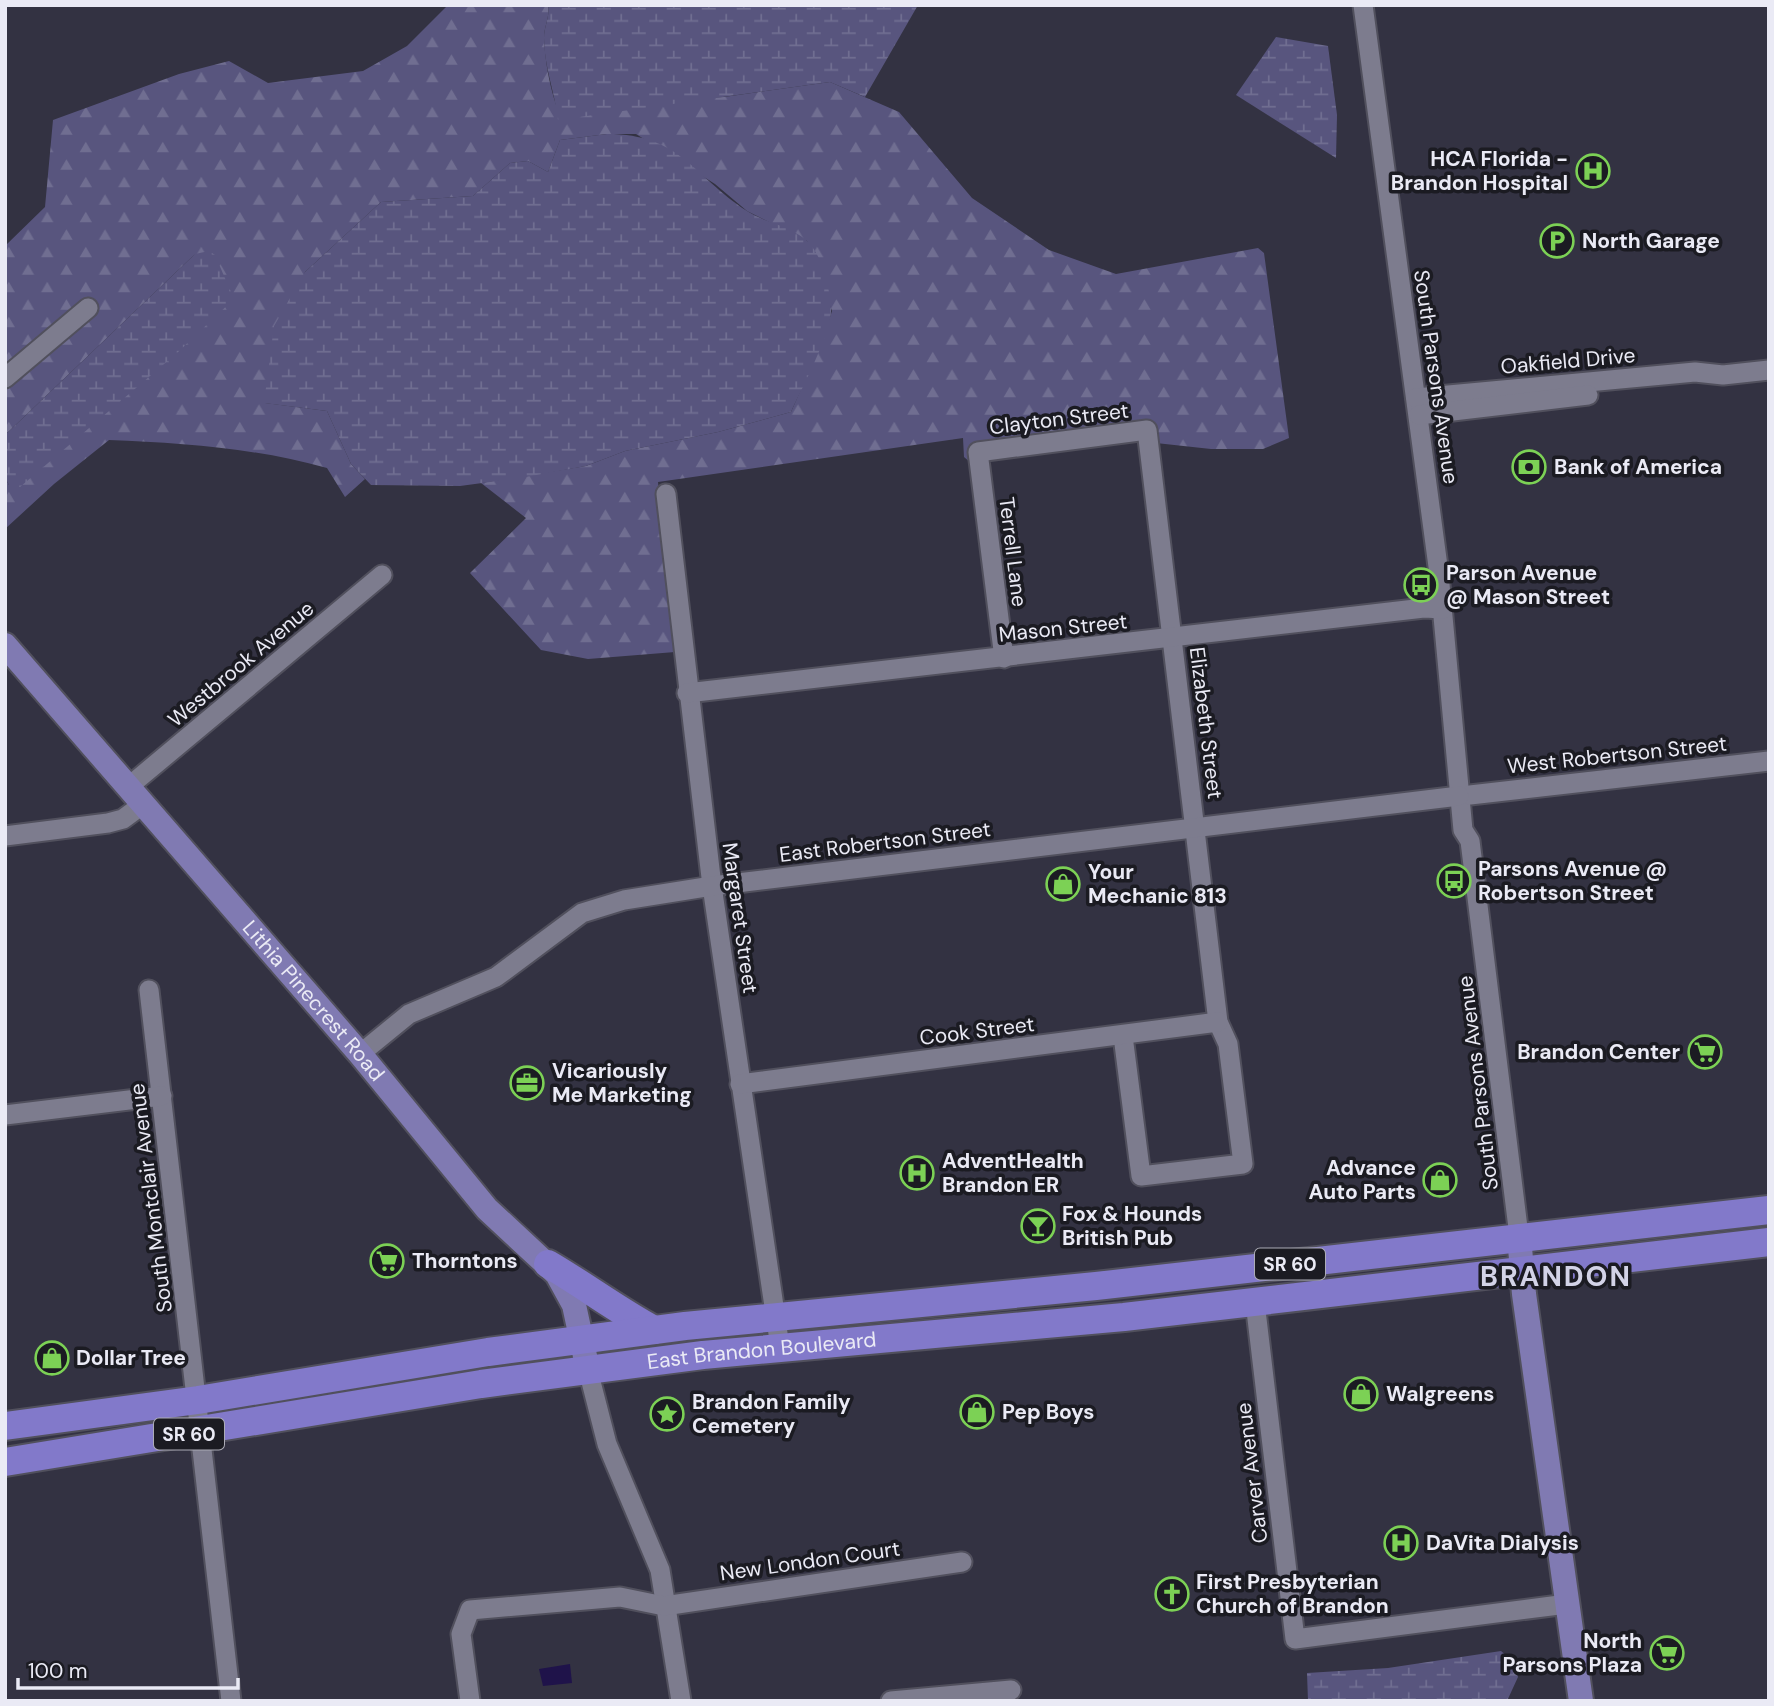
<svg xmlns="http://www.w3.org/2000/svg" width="1774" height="1706" viewBox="0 0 1774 1706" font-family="'DM Sans',sans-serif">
  <defs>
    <pattern id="forest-firs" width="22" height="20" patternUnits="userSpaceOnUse" patternTransform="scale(1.75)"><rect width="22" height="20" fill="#58557e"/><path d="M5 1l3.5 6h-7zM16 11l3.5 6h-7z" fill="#706e91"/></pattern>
    <pattern id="wetland-marsh" width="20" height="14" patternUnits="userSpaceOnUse" patternTransform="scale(1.75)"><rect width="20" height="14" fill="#58557e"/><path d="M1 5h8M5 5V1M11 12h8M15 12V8" fill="none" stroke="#706e91"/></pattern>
  </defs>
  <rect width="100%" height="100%" fill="#333242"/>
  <path fill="url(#forest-firs)" d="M448,5H548C550,18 544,26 544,38C545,61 549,83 556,105L724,97L830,82L899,112L972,198L1049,250L1116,274L1258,248L1264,253L1289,438L1263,449H1211L1156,443L1153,421L970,444L971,463L964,457L963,438L658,482L675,652L588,659L541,650L470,573L526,518L481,483L586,466L625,451L718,432L791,412L822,342L832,311L807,241L747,211L715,184L636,134H607L560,140L548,172L528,161L510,163L473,196L381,202L305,272L265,403L327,411L351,464L365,479L345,497L327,468C255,448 183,443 109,440L54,484L5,529V478L9,485L195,254L5,435V246L45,207L53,120L179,74L229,61L268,83L363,71L407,46Z"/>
  <g fill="url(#wetland-marsh)">
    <path d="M548,5H918L865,97L830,82L558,120C555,92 544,67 544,38C544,26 550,18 548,5Z"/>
    <path d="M1276,37L1328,46L1337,115L1336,158L1236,95Z"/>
    <path d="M607,134C681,134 693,176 747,211C765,223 795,227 809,243C824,260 829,286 831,308C833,330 801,390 791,412L718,432L625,451L586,466L520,478L460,486L371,485L351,464L327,411L264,403L274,326L305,272L381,202L473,196L510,163L528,161L548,172L560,140Z"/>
    <path d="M209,251L215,255L234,299L177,353L20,487L9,485L5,478V435L195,254Z"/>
    <path d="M1501,1651L1514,1662L1518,1677L1507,1701H1308L1307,1673L1388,1668Z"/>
  </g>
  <path fill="#1f134a" d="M570,1664L572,1683L543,1686L539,1669Z"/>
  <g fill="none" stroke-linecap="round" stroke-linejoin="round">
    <defs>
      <g id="minor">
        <path d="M1363,5L1439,574L1463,830L1470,841L1519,1236"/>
        <path d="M5,378L88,308"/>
        <path d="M1416,398L1695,372L1723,375L1769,370"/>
        <path d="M1419,415L1588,395"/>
        <path d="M666,494L712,886L780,1347"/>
        <path d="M1004,658L978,452L1147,430L1218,1022L1228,1044L1243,1164L1141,1176L1123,1036"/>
        <path d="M687,693L1424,608L1443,609"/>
        <path d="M127,788L382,575"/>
        <path d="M1470,795L1769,761"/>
        <path d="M5,836L108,823L123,819L142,805"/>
        <path d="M149,990L231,1701"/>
        <path d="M360,1054L409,1014L496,977L582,913L624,900L712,886L1459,796"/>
        <path d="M740,1084L1218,1022"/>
        <path d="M5,1115L162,1096"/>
        <path d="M1255,1302L1295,1639L1567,1604"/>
        <path d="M588,1370L607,1444L660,1570L681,1701"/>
        <path d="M470,1701L461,1634L470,1610L620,1597L664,1606L962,1562"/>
        <path d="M891,1701L1011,1690"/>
      </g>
      <g id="major">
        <path id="s1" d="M5,645L360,1054L487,1209L557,1274L574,1305L588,1370"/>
        <path d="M1519,1236L1524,1294L1581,1701"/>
      </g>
      <g id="highway">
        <path d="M548,1264C584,1285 617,1310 654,1330"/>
        <path d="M5,1426L198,1400L488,1352L685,1326L1096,1286L1769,1210"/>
        <path id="s2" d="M5,1462L481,1384L703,1355L1124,1317L1769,1242"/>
      </g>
    </defs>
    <use href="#minor" stroke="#51505d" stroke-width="23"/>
    <use href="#major" stroke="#51505d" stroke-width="28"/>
    <use href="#highway" stroke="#51505d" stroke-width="32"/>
    <use href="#minor" stroke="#7d7c8e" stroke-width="19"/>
    <use href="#major" stroke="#807ab2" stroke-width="24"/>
    <use href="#highway" stroke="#8279ca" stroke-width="28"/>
  </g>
  <defs>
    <symbol id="hospital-ring" viewBox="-11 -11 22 22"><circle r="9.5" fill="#1b1b22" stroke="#7cd155" stroke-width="1.5"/><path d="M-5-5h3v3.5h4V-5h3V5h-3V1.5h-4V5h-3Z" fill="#7cd155"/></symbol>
    <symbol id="parking-ring" viewBox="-11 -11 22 22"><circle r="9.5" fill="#1b1b22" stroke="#7cd155" stroke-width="1.5"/><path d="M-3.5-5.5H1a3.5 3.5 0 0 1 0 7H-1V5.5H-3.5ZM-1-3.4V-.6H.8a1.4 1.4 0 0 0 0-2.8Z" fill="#7cd155"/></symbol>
    <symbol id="bank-ring" viewBox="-11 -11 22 22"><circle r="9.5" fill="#1b1b22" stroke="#7cd155" stroke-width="1.5"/><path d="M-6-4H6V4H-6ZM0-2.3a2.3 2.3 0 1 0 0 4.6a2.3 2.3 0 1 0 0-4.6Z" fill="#7cd155"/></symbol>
    <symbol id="bus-ring" viewBox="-11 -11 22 22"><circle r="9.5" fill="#1b1b22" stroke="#7cd155" stroke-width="1.5"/><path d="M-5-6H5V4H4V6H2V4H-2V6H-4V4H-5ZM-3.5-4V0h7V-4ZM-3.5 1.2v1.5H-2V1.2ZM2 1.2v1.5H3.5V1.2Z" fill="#7cd155"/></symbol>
    <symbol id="shop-ring" viewBox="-11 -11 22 22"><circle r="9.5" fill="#1b1b22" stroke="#7cd155" stroke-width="1.5"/><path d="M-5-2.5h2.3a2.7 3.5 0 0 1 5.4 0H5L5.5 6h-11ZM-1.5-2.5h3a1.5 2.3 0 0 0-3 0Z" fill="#7cd155"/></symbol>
    <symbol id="supermarket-ring" viewBox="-11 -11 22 22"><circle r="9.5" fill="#1b1b22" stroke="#7cd155" stroke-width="1.5"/><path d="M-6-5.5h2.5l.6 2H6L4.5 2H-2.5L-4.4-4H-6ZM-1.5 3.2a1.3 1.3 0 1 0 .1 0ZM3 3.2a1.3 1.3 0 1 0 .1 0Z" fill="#7cd155"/></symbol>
    <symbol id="office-ring" viewBox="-11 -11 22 22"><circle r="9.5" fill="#1b1b22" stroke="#7cd155" stroke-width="1.5"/><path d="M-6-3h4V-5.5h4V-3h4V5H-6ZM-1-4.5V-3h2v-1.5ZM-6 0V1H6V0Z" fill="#7cd155"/></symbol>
    <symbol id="bar-ring" viewBox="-11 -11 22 22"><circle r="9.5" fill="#1b1b22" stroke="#7cd155" stroke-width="1.5"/><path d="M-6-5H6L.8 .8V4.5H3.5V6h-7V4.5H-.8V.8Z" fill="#7cd155"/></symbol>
    <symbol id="sight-ring" viewBox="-11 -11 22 22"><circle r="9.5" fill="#1b1b22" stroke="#7cd155" stroke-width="1.5"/><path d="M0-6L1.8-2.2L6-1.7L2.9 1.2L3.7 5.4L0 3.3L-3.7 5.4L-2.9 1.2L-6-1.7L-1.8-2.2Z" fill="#7cd155"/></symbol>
    <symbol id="church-ring" viewBox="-11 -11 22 22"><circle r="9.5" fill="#1b1b22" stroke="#7cd155" stroke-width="1.5"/><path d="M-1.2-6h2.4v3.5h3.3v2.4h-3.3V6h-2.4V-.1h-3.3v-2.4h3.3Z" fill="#7cd155"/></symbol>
  </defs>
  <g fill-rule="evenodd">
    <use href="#hospital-ring" x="1574" y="152" width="38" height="38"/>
    <use href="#parking-ring" x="1538" y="222" width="38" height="38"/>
    <use href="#bank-ring" x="1510" y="448" width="38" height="38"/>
    <use href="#bus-ring" x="1402" y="566" width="38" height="38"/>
    <use href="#bus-ring" x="1435" y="862" width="38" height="38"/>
    <use href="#shop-ring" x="1044" y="865" width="38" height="38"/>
    <use href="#supermarket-ring" x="1686" y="1033" width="38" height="38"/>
    <use href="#office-ring" x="508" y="1064" width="38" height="38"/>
    <use href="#hospital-ring" x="898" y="1154" width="38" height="38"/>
    <use href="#shop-ring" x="1421" y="1161" width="38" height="38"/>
    <use href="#bar-ring" x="1019" y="1207" width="38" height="38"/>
    <use href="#supermarket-ring" x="368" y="1242" width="38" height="38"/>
    <use href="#shop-ring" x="33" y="1339" width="38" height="38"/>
    <use href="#shop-ring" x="1342" y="1375" width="38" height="38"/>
    <use href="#shop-ring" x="958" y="1393" width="38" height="38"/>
    <use href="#sight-ring" x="648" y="1395" width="38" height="38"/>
    <use href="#hospital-ring" x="1382" y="1524" width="38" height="38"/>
    <use href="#church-ring" x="1153" y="1575" width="38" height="38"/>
    <use href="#supermarket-ring" x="1648" y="1634" width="38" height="38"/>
  </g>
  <g text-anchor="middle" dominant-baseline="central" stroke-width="7" stroke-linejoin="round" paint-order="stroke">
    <g fill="#1b1b22" stroke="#acacb6" stroke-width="2">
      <rect x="1255" y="1248.5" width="70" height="31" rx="5"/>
      <rect x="154" y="1418.5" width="70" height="31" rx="5"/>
    </g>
    <g font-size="19" font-weight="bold" fill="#eaeaf5">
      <text x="1290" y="1264">SR 60</text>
      <text x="189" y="1434">SR 60</text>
    </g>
    <g font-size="21" font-weight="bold" fill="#eaeaf5" stroke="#1b1b22" text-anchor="start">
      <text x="1568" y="159" text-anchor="end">HCA Florida -<tspan x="1568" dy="24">Brandon Hospital</tspan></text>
      <text x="1582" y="241">North Garage</text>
      <text x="1554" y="467">Bank of America</text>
      <text x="1446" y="573">Parson Avenue<tspan x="1446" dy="24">@ Mason Street</tspan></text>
      <text x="1478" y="869">Parsons Avenue @<tspan x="1478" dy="24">Robertson Street</tspan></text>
      <text x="1088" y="872">Your<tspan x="1088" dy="24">Mechanic 813</tspan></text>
      <text x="1680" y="1052" text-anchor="end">Brandon Center</text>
      <text x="552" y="1071">Vicariously<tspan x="552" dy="24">Me Marketing</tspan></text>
      <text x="942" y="1161">AdventHealth<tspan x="942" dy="24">Brandon ER</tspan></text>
      <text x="1416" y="1168" text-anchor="end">Advance<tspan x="1416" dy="24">Auto Parts</tspan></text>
      <text x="1062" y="1214">Fox &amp; Hounds<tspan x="1062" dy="24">British Pub</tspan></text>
      <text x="412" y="1261">Thorntons</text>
      <text x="76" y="1358">Dollar Tree</text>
      <text x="1386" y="1394">Walgreens</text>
      <text x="692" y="1402">Brandon Family<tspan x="692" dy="24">Cemetery</tspan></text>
      <text x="1002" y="1412">Pep Boys</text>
      <text x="1426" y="1543">DaVita Dialysis</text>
      <text x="1196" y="1582">First Presbyterian<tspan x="1196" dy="24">Church of Brandon</tspan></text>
      <text x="1642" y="1641" text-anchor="end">North<tspan x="1642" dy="24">Parsons Plaza</tspan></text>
    </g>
    <g font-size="21" fill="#eaeaf5" stroke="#1b1b22">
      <text transform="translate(1568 361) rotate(-5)">Oakfield Drive</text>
      <text transform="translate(1436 377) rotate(82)">South Parsons Avenue</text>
      <text transform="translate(1059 419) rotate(-7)">Clayton Street</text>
      <text transform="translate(1013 552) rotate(83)">Terrell Lane</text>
      <text transform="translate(1063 628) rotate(-6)">Mason Street</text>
      <text transform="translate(241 664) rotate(-40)">Westbrook Avenue</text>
      <text transform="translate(1206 723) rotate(83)">Elizabeth Street</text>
      <text transform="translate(1617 755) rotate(-6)">West Robertson Street</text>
      <text transform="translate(885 842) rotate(-7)">East Robertson Street</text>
      <text transform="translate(740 918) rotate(82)">Margaret Street</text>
      <text stroke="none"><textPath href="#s1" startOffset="471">Lithia Pinecrest Road</textPath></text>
      <text transform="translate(977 1031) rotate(-7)">Cook Street</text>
      <text transform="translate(1478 1083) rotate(-97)">South Parsons Avenue</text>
      <text transform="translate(151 1198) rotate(-97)">South Montclair Avenue</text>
      <text stroke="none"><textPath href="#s2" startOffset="765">East Brandon Boulevard</textPath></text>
      <text transform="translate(1252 1473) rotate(-97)">Carver Avenue</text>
      <text transform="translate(810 1561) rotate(-8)">New London Court</text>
    </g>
    <g font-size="28" font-weight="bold" letter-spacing="2" fill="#d3d3e7" stroke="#1b1b22">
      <text x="1556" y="1276">BRANDON</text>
    </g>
  </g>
  <rect width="1774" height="1706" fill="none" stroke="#eaeaf5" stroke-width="14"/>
  <path d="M18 1678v10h220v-10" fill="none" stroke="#eaeaf5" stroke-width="3.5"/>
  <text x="28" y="1678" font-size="21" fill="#eaeaf5" stroke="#1b1b22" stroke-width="5" paint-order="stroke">100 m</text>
</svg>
